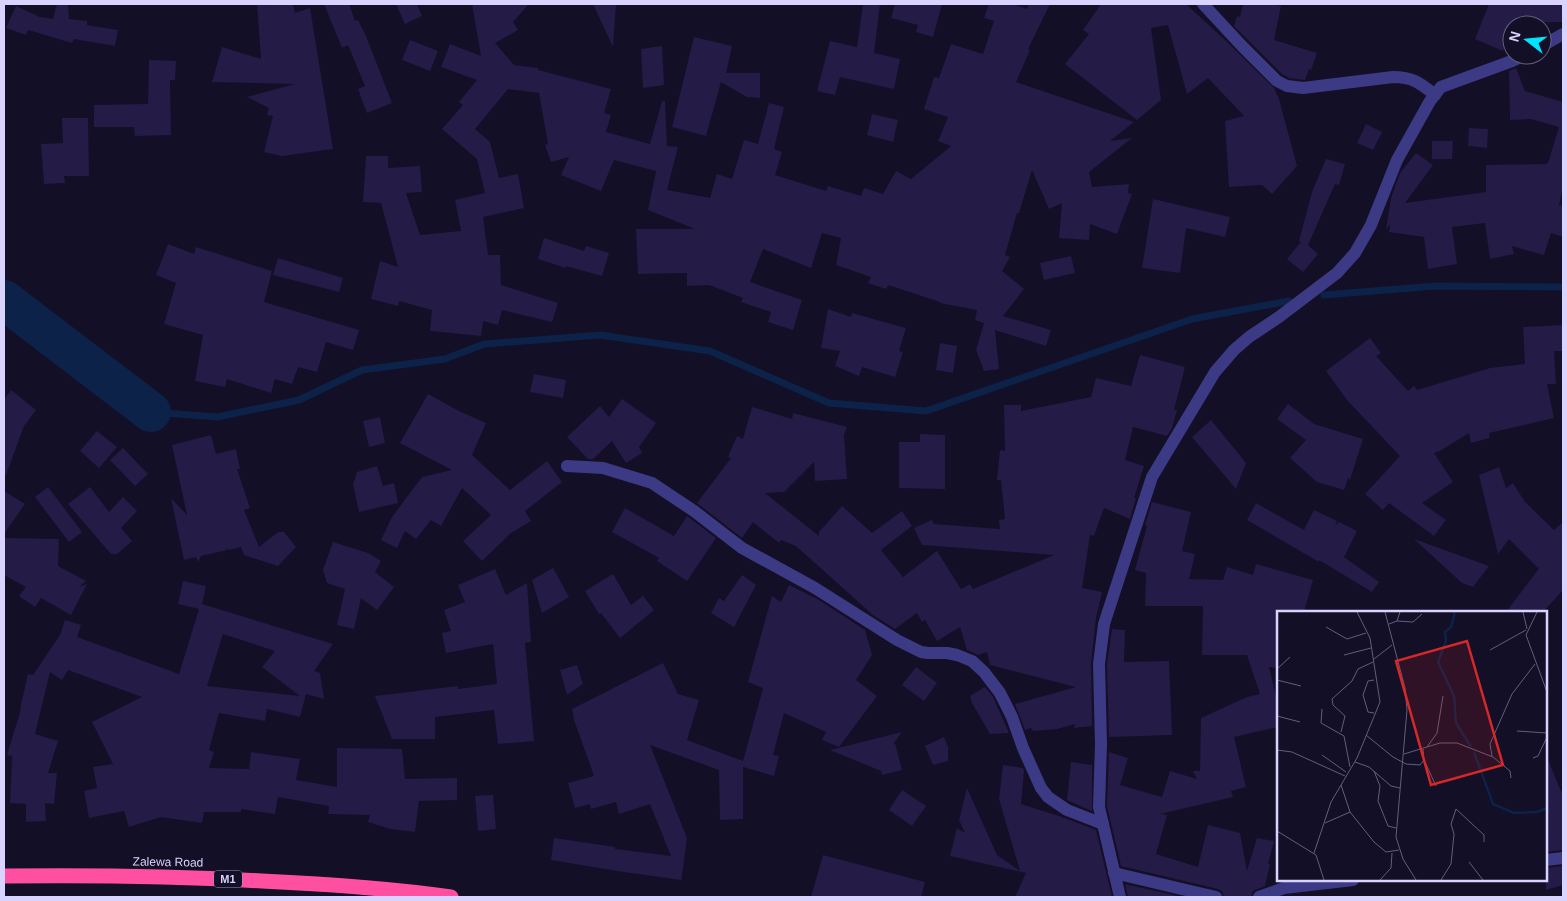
<svg xmlns="http://www.w3.org/2000/svg" width="1567" height="901" viewBox="0 0 1567 901" font-family="Helvetica,sans-serif">
  <rect width="100%" height="100%" fill="#130f26"/>
  <g fill="none" stroke-linecap="round" stroke-linejoin="round">
    <g stroke="#0c2248" stroke-width="7">
      <path d="M1324,295L1435,286L1563,287"/>
      <path d="M151,412L217,417L299,400L362,370L445,359L484,344L600,335L710,351L829,403L926,411L1192,319L1289,301"/>
    </g>
    <path stroke="#0c2248" stroke-width="40" d="M4,300L151,412"/>
  </g>
  <g fill="#241b47" fill-rule="evenodd">
    <path d="M57,4H68L69,19L87,21V25L118,30L115,46L74,39L72,43L28,30L26,35L6,28L16,6L40,17L53,19Z"/>
    <path d="M257,4H293L295,13L310,8L333,149L282,156L264,152L273,116L267,115L269,108L247,97L295,84L212,82L222,47L261,59Z"/>
    <path d="M324,4H349L355,21L358,20L366,36L392,103L367,113L358,89L365,86L348,45L342,48Z"/>
    <path d="M396,4H417L422,16L405,24Z"/>
    <path d="M472,4H529L513,22L518,30L495,43L514,65L538,68V70L611,89L604,113L611,115L606,132L650,144L662,101H665L667,146L678,147L667,190L710,198L717,174L732,179L744,140L758,144L769,103L784,107L774,149L782,152L775,175L826,191L828,186L861,196L864,188L883,194L896,171L911,179L951,146L938,141L948,117L924,109L934,77L939,78L951,44L983,54L994,21L984,18L989,4H1012L1027,9L1029,4H1050L1028,49L1030,50L1016,82L1134,122L1110,141L1132,138L1089,172L1092,187L1129,184L1128,193L1132,194L1117,234L1090,224L1089,240L1059,238L1062,203L1049,209L1032,170L1019,213H1017L1005,255L1010,257L1002,271L1024,289L1003,316L1051,330L1046,346L995,330L999,369L984,371L976,350L984,323L975,320L977,310L940,303V302L888,285L886,289L868,283L871,277L836,265L841,238L822,233L811,268L763,249L750,282L802,300L793,330L768,322L771,312L741,302L743,298L709,285L687,286V273L638,274L636,229H695L648,210L656,171L614,160L601,191L561,175L569,157L551,162L545,145L548,144L539,93L508,89L475,129L490,142L499,178L518,174L524,208L483,217L488,255H500L501,285L558,303L552,322L502,310L498,325L483,321L481,336L430,331L432,310L399,301L398,306L371,299L380,261L398,267L381,203L363,202L366,156H388V168L420,166L422,192L406,193L420,235L461,231L455,200L485,193L477,159L442,129L463,105L459,102L477,80L441,67L450,44L481,56Z"/>
    <path d="M593,4H616L613,47Z"/>
    <path d="M863,4H880L874,53L900,59L894,89L840,77L835,95L817,91L830,41L857,47Z"/>
    <path d="M895,4H942L933,37L916,32L918,25L891,18Z"/>
    <path d="M1101,4H1186L1225,40L1274,88L1279,99L1297,166L1272,194L1262,185L1229,187L1225,121L1244,116L1208,78L1187,94L1168,25L1151,28L1161,100L1137,120L1065,64L1089,34L1083,30Z"/>
    <path d="M1243,4H1270L1281,6L1274,40L1317,53L1311,70L1309,69L1305,80L1289,78L1282,74L1234,26L1237,16L1240,17Z"/>
    <path d="M1489,4H1562V22L1514,23L1512,25V29L1503,51L1475,39Z"/>
    <path d="M694,37L732,46L726,73H760V98L747,97L721,82L706,136L672,127Z"/>
    <path d="M410,40L438,51L430,71L402,60Z"/>
    <path d="M662,46L664,85L643,88L641,49Z"/>
    <path d="M149,60L176,61L175,80H170L171,135L135,136L134,127H94V105L148,104Z"/>
    <path d="M1516,68L1525,91L1563,102V187L1559,205L1563,206V237L1551,233L1544,255L1512,246L1514,254L1490,259L1485,223L1452,227L1457,264L1428,269L1424,237L1389,232L1390,224L1386,230L1391,198L1400,173L1416,153L1433,165L1405,203L1486,192V165L1547,164L1549,160L1559,127L1531,119L1510,120L1509,71Z"/>
    <path d="M872,114L898,120L893,142L867,135Z"/>
    <path d="M62,118H88L89,176H64L65,183L44,184L41,144L63,143Z"/>
    <path d="M1366,124L1382,132L1373,150L1357,143Z"/>
    <path d="M1469,128L1488,129L1487,148L1468,146Z"/>
    <path d="M1432,141H1453L1452,159H1432Z"/>
    <path d="M1326,159L1345,164L1339,185L1335,184L1308,245L1318,254L1303,272L1287,259L1301,242L1299,241L1312,192Z"/>
    <path d="M1153,199L1230,217L1225,237L1186,228L1180,273L1142,268Z"/>
    <path d="M544,238L584,251L586,246L609,253L602,276L566,266V268L538,259Z"/>
    <path d="M168,244L194,254L196,247L272,271L264,302L359,330L353,350L326,342L317,372L298,367L292,384L275,379L271,393L227,379L225,387L195,381L203,335L164,324L176,283L156,275Z"/>
    <path d="M1071,256L1075,273L1044,280L1040,263Z"/>
    <path d="M278,258L343,278L339,292L273,275Z"/>
    <path d="M828,309L851,317L852,313L906,328L899,351L903,352L895,377L862,367L859,376L835,366L840,351L821,348Z"/>
    <path d="M1563,325V351H1554L1556,384H1547L1554,418L1489,433L1490,438L1471,443L1469,433L1440,451L1434,453L1453,482L1422,503L1446,520L1434,536L1389,503L1383,510L1365,494L1400,456L1347,400L1326,371L1370,338L1381,353L1376,356L1408,391L1414,386L1417,390L1490,368L1525,364L1523,327Z"/>
    <path d="M940,343L957,346L953,373L936,370Z"/>
    <path d="M1140,355L1185,367L1174,410H1177L1172,428L1167,436L1133,427L1125,460L1144,466L1134,498H1136L1130,519L1104,508L1094,536L1090,535L1082,588L1102,592L1096,618L1091,663L1092,726L1074,728L1075,724L1057,729L1033,731L1031,728L1025,730L1015,704L1076,687L990,665L987,652L978,655L967,650L960,627L937,641L925,620L922,622L917,613L895,629L873,615L796,546L781,540L779,543L753,522L742,538L697,503L731,458L728,457L737,436L743,439L752,407L792,419L793,413L847,427L844,435L847,479L815,481L814,462L784,492L765,493L819,536V532L842,506L872,533L902,511L912,526L881,550L903,577L937,551L961,589L970,584L973,589L1054,555L922,545L914,528L932,520L934,524L1000,529L999,520L1005,519L1001,480H997L1000,450L1005,451L1004,405H1021V411L1091,397L1096,378L1131,386Z"/>
    <path d="M534,374L566,380L563,398L530,392Z"/>
    <path d="M11,390L36,410L24,426L6,475H4V400Z"/>
    <path d="M428,394L459,411L486,423L472,455L510,490L547,461L562,482L525,511L531,521L511,533L482,561L463,541L491,515L462,488L441,526L431,520L416,539L405,531L397,548L381,540L392,517L422,477L452,470L400,443Z"/>
    <path d="M622,399L656,423L639,447L642,453L626,463L612,441L593,459H588L567,437L600,406L609,417Z"/>
    <path d="M1288,404L1314,424L1363,439L1350,480L1348,478L1344,490L1317,482L1290,458L1306,440L1277,419Z"/>
    <path d="M380,417L385,443L369,447L363,421Z"/>
    <path d="M1211,420L1246,463L1236,489L1192,437Z"/>
    <path d="M97,431L117,447L99,468L80,451Z"/>
    <path d="M920,434L945,435V489L899,488V442H920Z"/>
    <path d="M211,435L216,454L236,449L240,469H237L250,508L244,510L259,547L278,532H284L296,547L278,566L244,555L241,547L229,550L225,548L227,550L201,556L198,562L196,557L184,560L171,498L187,515L172,445Z"/>
    <path d="M123,448L148,474L135,486L110,460Z"/>
    <path d="M377,466L383,486L394,483L398,503L359,512L353,484L357,472Z"/>
    <path d="M1499,467L1506,488L1513,483L1525,502L1554,530L1563,522V590L1543,612H1506L1540,567L1538,568L1509,539L1498,554L1479,475Z"/>
    <path d="M48,487L82,532L69,542L35,497Z"/>
    <path d="M90,487L109,512L123,497L137,511L121,528L132,541L117,554H111L68,504Z"/>
    <path d="M4,491L25,504L4,534Z"/>
    <path d="M1152,502L1191,512L1182,551L1195,554L1189,579L1223,580L1227,567L1253,575L1256,564L1313,580L1304,612H1278V668L1269,667L1278,705V727L1234,737L1246,787L1231,791L1233,797L1160,814L1167,815L1156,854L1198,867L1208,825L1240,833L1247,871L1257,838L1274,841L1268,864H1270L1265,886L1253,891L1251,897H1224L1222,891L1218,889L1121,866L1107,806L1109,752L1128,758L1120,785L1162,797L1170,771L1197,779L1193,771H1200L1201,718L1247,697L1260,694L1247,655H1202L1203,606H1145L1146,573L1135,570L1147,526L1145,525Z"/>
    <path d="M1256,503L1304,530L1314,510L1337,521L1335,526L1339,522L1357,531L1344,557L1379,582L1372,592L1319,560V562L1247,520Z"/>
    <path d="M625,508L674,536L687,516L716,538L687,581L657,561L659,558L612,532Z"/>
    <path d="M4,538L59,539L58,566L86,581L79,587L87,584L71,615L41,598L35,607L19,596L26,587L4,575Z"/>
    <path d="M1414,539L1489,566L1473,587L1462,583Z"/>
    <path d="M333,542L368,553L381,561L375,572L394,587L377,610L361,598L354,629L337,625L345,589L327,583L323,570Z"/>
    <path d="M553,568L569,597L542,613L532,580Z"/>
    <path d="M495,569L506,595L527,583L531,642L525,643L534,741L498,744L494,710L435,717V739H392L375,696L458,686V689L497,684L493,644L446,653L442,633L451,631L444,610L465,602L458,585Z"/>
    <path d="M613,574L631,605L643,596L654,610L620,638L601,613L599,614L585,591Z"/>
    <path d="M742,575L756,585L734,627L711,613L719,598L724,601Z"/>
    <path d="M183,581L206,586L202,604L333,644L314,671L320,673L324,699L306,694L300,717L267,709L265,721L219,713L209,750L214,752L209,768L249,769L251,752L300,759L296,780L337,787V748L402,749L405,779L457,778V800L419,801L415,832L390,829L368,822L370,815L328,814L329,806L278,797L275,814L241,809V812H204L202,823L161,817L129,827L124,811L89,818L84,791L97,788L93,767L113,764L92,722L142,697L68,670L62,680L50,672L35,734L58,741L48,773H57L54,804L45,803L46,821L26,822V804L10,803L12,756L7,755L21,709H20L28,674L33,675L60,635L65,620L81,625L77,637L179,674L199,609L178,604ZM223,634L275,651L262,667L300,696L207,686Z"/>
    <path d="M789,585L819,600L865,630L872,655L856,680L877,696L839,747L822,740L826,732L784,713L773,755L779,756L774,776L743,767V819L720,820L719,770L650,745L687,838L681,882V880L617,871L551,860L554,838L615,847V849L671,856L650,804L619,814L616,802L591,809L590,804L575,808L568,783L594,776L573,717H574L572,709L663,663L678,694L699,700L687,740L743,761L763,688L748,682L772,596L781,602Z"/>
    <path d="M1112,629L1125,630L1124,662L1169,661L1172,735L1109,737L1107,664Z"/>
    <path d="M577,665L583,684L567,695L560,670Z"/>
    <path d="M916,667L937,683L924,701L902,685Z"/>
    <path d="M985,687L993,697L1009,733L990,734L972,703L970,696Z"/>
    <path d="M902,732L893,744L895,743L902,770L882,775L881,771L830,750Z"/>
    <path d="M944,737L948,747V761L933,765L925,746Z"/>
    <path d="M1546,755L1563,796V850L1546,852Z"/>
    <path d="M1071,762L1092,765V811L1067,800Z"/>
    <path d="M1003,765L1023,768L1024,771L1021,804L1062,817L1096,830L1112,897H1015L1026,873L950,856L957,828L965,833L959,820L967,788L997,855L1020,871L999,799Z"/>
    <path d="M902,790L926,806L912,826L889,810Z"/>
    <path d="M493,795L496,829L478,831L475,796Z"/>
    <path d="M823,855L925,882L921,897H811Z"/>
    <path d="M1563,866V885L1546,890V868Z"/>
    <path d="M1125,884L1182,897H1128Z"/>
  </g>
  <g fill="none" stroke-linecap="round" stroke-linejoin="round">
    <g stroke="#3d3a85" stroke-width="12">
      <path d="M1203,4L1242,46L1277,81L1287,86L1303,88L1393,77C1413,77 1420,83 1435,95"/>
      <path d="M1542,46L1563,34"/>
      <path d="M567,466L603,468L652,483L694,511L742,548L815,588L897,640L921,652L928,653H947L957,655L972,661L984,672L1000,693L1012,717L1023,748L1041,788L1048,797L1067,810L1103,824"/>
      <path d="M1546,860L1563,858"/>
      <path d="M1114,873L1216,897"/>
      <path d="M1120,897L1099,807L1101,744L1099,664L1104,624L1152,477L1215,372L1234,350L1249,337L1279,317L1337,273L1355,253L1371,225L1397,160L1430,101L1441,87L1512,61L1525,55"/>
      <path d="M1259,897L1284,888L1353,880"/>
    </g>
    <path stroke="#ff4fa3" stroke-width="15" d="M4,876C90,875 176,876 262,881C326,884 388,888 451,897"/>
  </g>
  <g text-anchor="middle" dominant-baseline="central" stroke-width="5" stroke-linejoin="round" paint-order="stroke">
    <rect fill="#130f26" stroke="#9e99be" stroke-width="1" x="214" y="870.5" width="28" height="17" rx="4"/>
    <g font-size="11" font-weight="bold" fill="#d9d4ff">
      <text x="228" y="879">M1</text>
    </g>
    <g font-size="12" fill="#d9d4ff" stroke="#130f26">
      <text transform="translate(168 862) rotate(1)">Zalewa Road</text>
    </g>
  </g>
  <g transform="translate(1277 611)">
    <rect width="270" height="270" fill="#130f26"/>
    <path fill="none" stroke="#0c2248" stroke-width="2.5" d="M161,51L177,85L179,112L194,136M161,51L169,30L168,21L174,16L178,1M197,141L216,193L237,202L260,201L270,197"/>
    <path fill="none" stroke="#625e7d" stroke-width="1" d="M108,1L128,77L130,99L119,226L126,248L139,269M246,1L250,18M260,1L249,24L270,81M120,10L136,11L145,3M112,13L120,10L123,1M49,16L70,28L89,22M213,39L249,19M67,44L94,37M97,48L115,34M0,58L13,46M0,69L24,75M97,69L91,70L86,84L91,101L97,102M45,98L44,112L67,125L73,156M0,105L23,111M240,120L270,122M64,121L68,105L56,94L55,88L75,70L81,58L96,51M89,124L116,146L129,153L143,154L147,149L146,138M150,136L160,122L166,85M0,139L15,141L68,165M127,143L163,132H180L216,146L233,160L234,167M45,144L69,161M215,145L213,133L235,83L258,53M256,147L261,145L270,126M147,149L159,175M78,151L92,156L114,175L123,177M97,160L103,175L101,190L111,215L119,217M64,174L73,201L97,231L109,241L122,239M48,212L73,201M0,220L39,244L47,269M37,242L54,191L80,147L103,91L93,27L80,1M192,251L206,269M103,269L114,257L115,242M164,269L174,253L177,223L174,213L179,198L207,224V231"/>
    <path fill="#d62828" fill-opacity="0.15" stroke="#d62828" stroke-width="2.5" d="M190,30L226,154L154,174L119,50Z"/>
    <rect width="270" height="270" fill="none" stroke="#d9d4ff" stroke-width="2.5"/>
  </g>
  <rect width="1567" height="901" fill="none" stroke="#d9d4ff" stroke-width="10"/>
  <g transform="translate(1527 40) rotate(286)"><circle r="24" fill="#130f26" stroke="#625e7d"/>
  <path d="M0-4L9 19L0 12L-9 19Z" fill="#00e5ff"/>
  <text y="-8" font-size="14" font-weight="bold" text-anchor="middle" fill="#d9d4ff">N</text>
  </g>
</svg>
